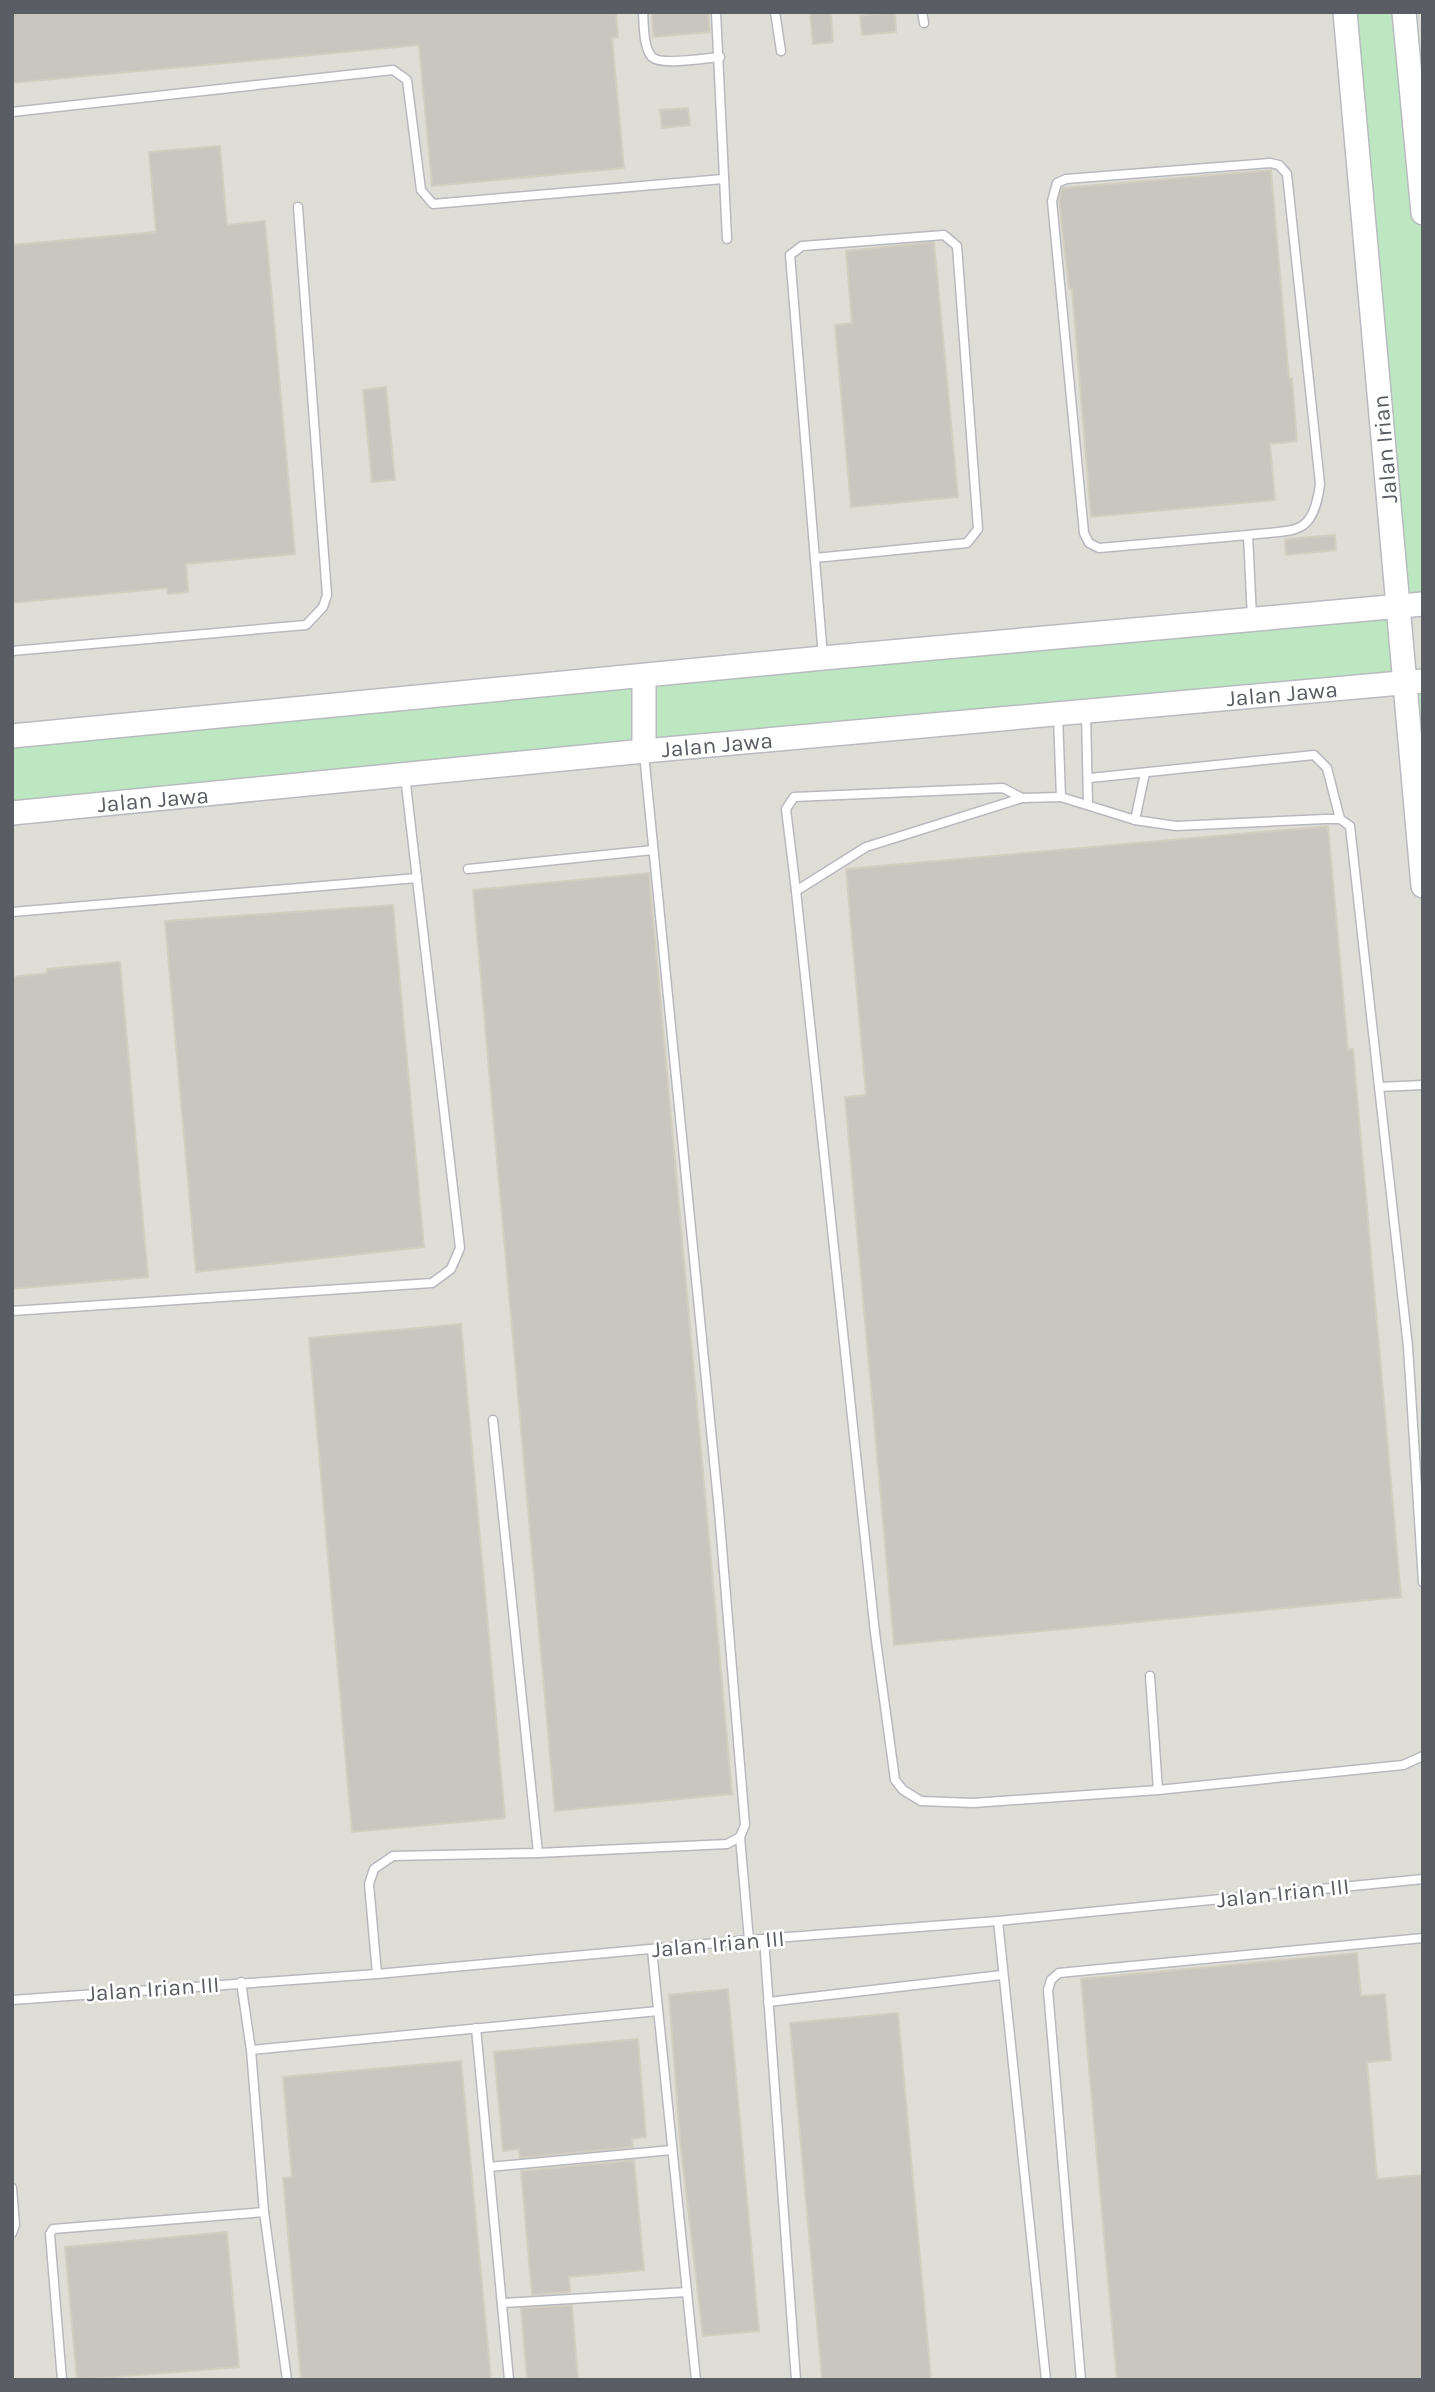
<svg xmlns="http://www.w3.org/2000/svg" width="1435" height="2392" viewBox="0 0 1435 2392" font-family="Karla,sans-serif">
  <rect width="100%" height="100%" fill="#eeece2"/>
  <rect fill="#deded7" x="12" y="12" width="1411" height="2368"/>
  <path fill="#bde7c1" d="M1345,12H1404L1423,213V604L1400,606L1405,682L1423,681V887L1405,683L12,813V736L1399,606Z"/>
  <g fill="#c9c6bf" stroke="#d3cfc0" stroke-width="2">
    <path d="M12,12H616L618,37L612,38L624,168L432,186L419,45L12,83Z"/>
    <path d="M652,12H708L710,32L653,37Z"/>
    <path d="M810,12H831L833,42L813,44Z"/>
    <path d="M895,12L896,32L862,35L860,16Z"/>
    <path d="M688,108L690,125L662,128L660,110Z"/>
    <path d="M220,146L227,225L265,221L295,554L186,564L188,592L168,594L167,588L12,603V245L156,232L149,152Z"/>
    <path d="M1271,170L1289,379L1292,378L1297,441L1270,444L1275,500L1091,517L1072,289H1069L1059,200L1062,188Z"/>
    <path d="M934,242L958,497L851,507L835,325L852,323L846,251Z"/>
    <path d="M386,387L395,480L372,482L363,390Z"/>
    <path d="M1335,535L1336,550L1286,555L1285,539Z"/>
    <path d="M1328,826L1348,1050L1353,1049L1401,1597L894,1645L845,1097L866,1095L846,869Z"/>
    <path d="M649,873L732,1794L555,1811L473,890Z"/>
    <path d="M393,905L424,1247L196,1272L165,921Z"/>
    <path d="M120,962L148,1277L12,1289V977L47,973V969Z"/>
    <path d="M461,1324L505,1818L352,1832L309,1338Z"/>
    <path d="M1357,1953L1361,1996L1385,1994L1391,2060L1367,2062L1377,2179L1423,2175V2380H1117L1081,1979Z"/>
    <path d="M728,1989L759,2331L703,2336L680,2140L669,1995Z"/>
    <path d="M898,2013L931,2380H822L790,2023Z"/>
    <path d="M638,2039L646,2137L632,2139L633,2147L520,2158L519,2149L503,2151L494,2052Z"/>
    <path d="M461,2061L491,2380H301L283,2178L292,2177L283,2077Z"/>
    <path d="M634,2160L644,2270L569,2277L570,2292L532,2295L521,2171Z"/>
    <path d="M227,2232L239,2367L77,2380L65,2247Z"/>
    <path d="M572,2305L578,2380H527L521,2308Z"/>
  </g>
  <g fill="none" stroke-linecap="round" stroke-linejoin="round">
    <defs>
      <g id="lane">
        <path d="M643,12C644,25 643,47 652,57C661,66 706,58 720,57"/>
        <path d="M716,12L727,239"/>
        <path d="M775,12L781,51"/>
        <path d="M922,12L924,23"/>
        <path d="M12,112L393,70L407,80L421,190L433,204L723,179"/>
        <path d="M1248,535C1295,529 1313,538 1320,484L1287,174L1279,165L1270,163L1066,179L1057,183L1052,201L1084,533L1089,543L1099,548L1248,535L1252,618"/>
        <path d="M815,558L967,543L978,529L957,246L944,235L802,246L790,255L823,657"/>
        <path d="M12,651L306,625L323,607L327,595L298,207"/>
        <path d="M1086,712L1088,804"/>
        <path d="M1058,716L1061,797"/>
        <path d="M1090,778L1314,755L1327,768L1340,819"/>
        <path d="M1135,820L1145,773"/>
        <path d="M468,869L653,850"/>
        <path d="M796,891L786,809L794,797L1003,788L1022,798"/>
        <path d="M12,912L417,878"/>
        <path d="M1379,1087L1423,1085"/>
        <path d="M12,1311L432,1283L451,1269L460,1248L405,776"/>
        <path d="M493,1420L538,1853"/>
        <path d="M1423,1582L1408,1347L1350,826L1340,819H1325L1176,826L1135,820L1061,797L1022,798L866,847L796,891L875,1633L895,1780L903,1790L921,1801L973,1803L1158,1790L1403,1765L1423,1756"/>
        <path d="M1150,1676L1158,1790"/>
        <path d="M740,1837L749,1940"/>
        <path d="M998,1921L1046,2380"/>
        <path d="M764,1939L796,2380"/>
        <path d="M652,1950L696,2380"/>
        <path d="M377,1974L369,1884L374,1869L393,1856L538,1853L727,1844L740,1837L745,1825L719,1511L644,754"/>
        <path d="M241,1982L251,2050"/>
        <path d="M12,2000L377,1974L749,1940L998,1921L1423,1879"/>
        <path d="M768,2002L1002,1975"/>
        <path d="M476,2028L509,2380"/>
        <path d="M489,2167L672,2150"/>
        <path d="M12,2188L15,2225L12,2233"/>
        <path d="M502,2303L687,2292"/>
        <path d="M62,2380L50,2234L53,2229L264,2212"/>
        <path d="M287,2380L264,2212L251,2050L658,2011"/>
        <path d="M1081,2380L1048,1990L1051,1980L1059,1973L1423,1938"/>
      </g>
      <g id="secondary">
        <path d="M1345,12L1423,886"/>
        <path d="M1404,12L1423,213"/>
        <path d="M644,676V751"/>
        <path d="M12,736L823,658L1423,604"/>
        <path d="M12,813L644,751L1423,681"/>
      </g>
    </defs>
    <use href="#lane" stroke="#b7b9bf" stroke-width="11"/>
    <use href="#secondary" stroke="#b8bbc1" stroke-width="26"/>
    <use href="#lane" stroke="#fff" stroke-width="8"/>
    <use href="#secondary" stroke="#fff" stroke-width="23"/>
  </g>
  <g text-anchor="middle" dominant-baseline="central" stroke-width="5" stroke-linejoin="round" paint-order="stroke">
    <g font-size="23" fill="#5a5e64" stroke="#fff">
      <text transform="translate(1385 449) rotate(-95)">Jalan Irian</text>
      <text transform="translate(1282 694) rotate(-5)">Jalan Jawa</text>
      <text transform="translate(717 745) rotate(-5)">Jalan Jawa</text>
      <text transform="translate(153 800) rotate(-5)">Jalan Jawa</text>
      <text transform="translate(1283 1893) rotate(-6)">Jalan Irian III</text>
      <text transform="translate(718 1944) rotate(-5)">Jalan Irian III</text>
      <text transform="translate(153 1989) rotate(-4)">Jalan Irian III</text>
    </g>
  </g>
  <rect width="1435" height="2392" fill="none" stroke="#5a5e64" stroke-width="28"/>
</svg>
